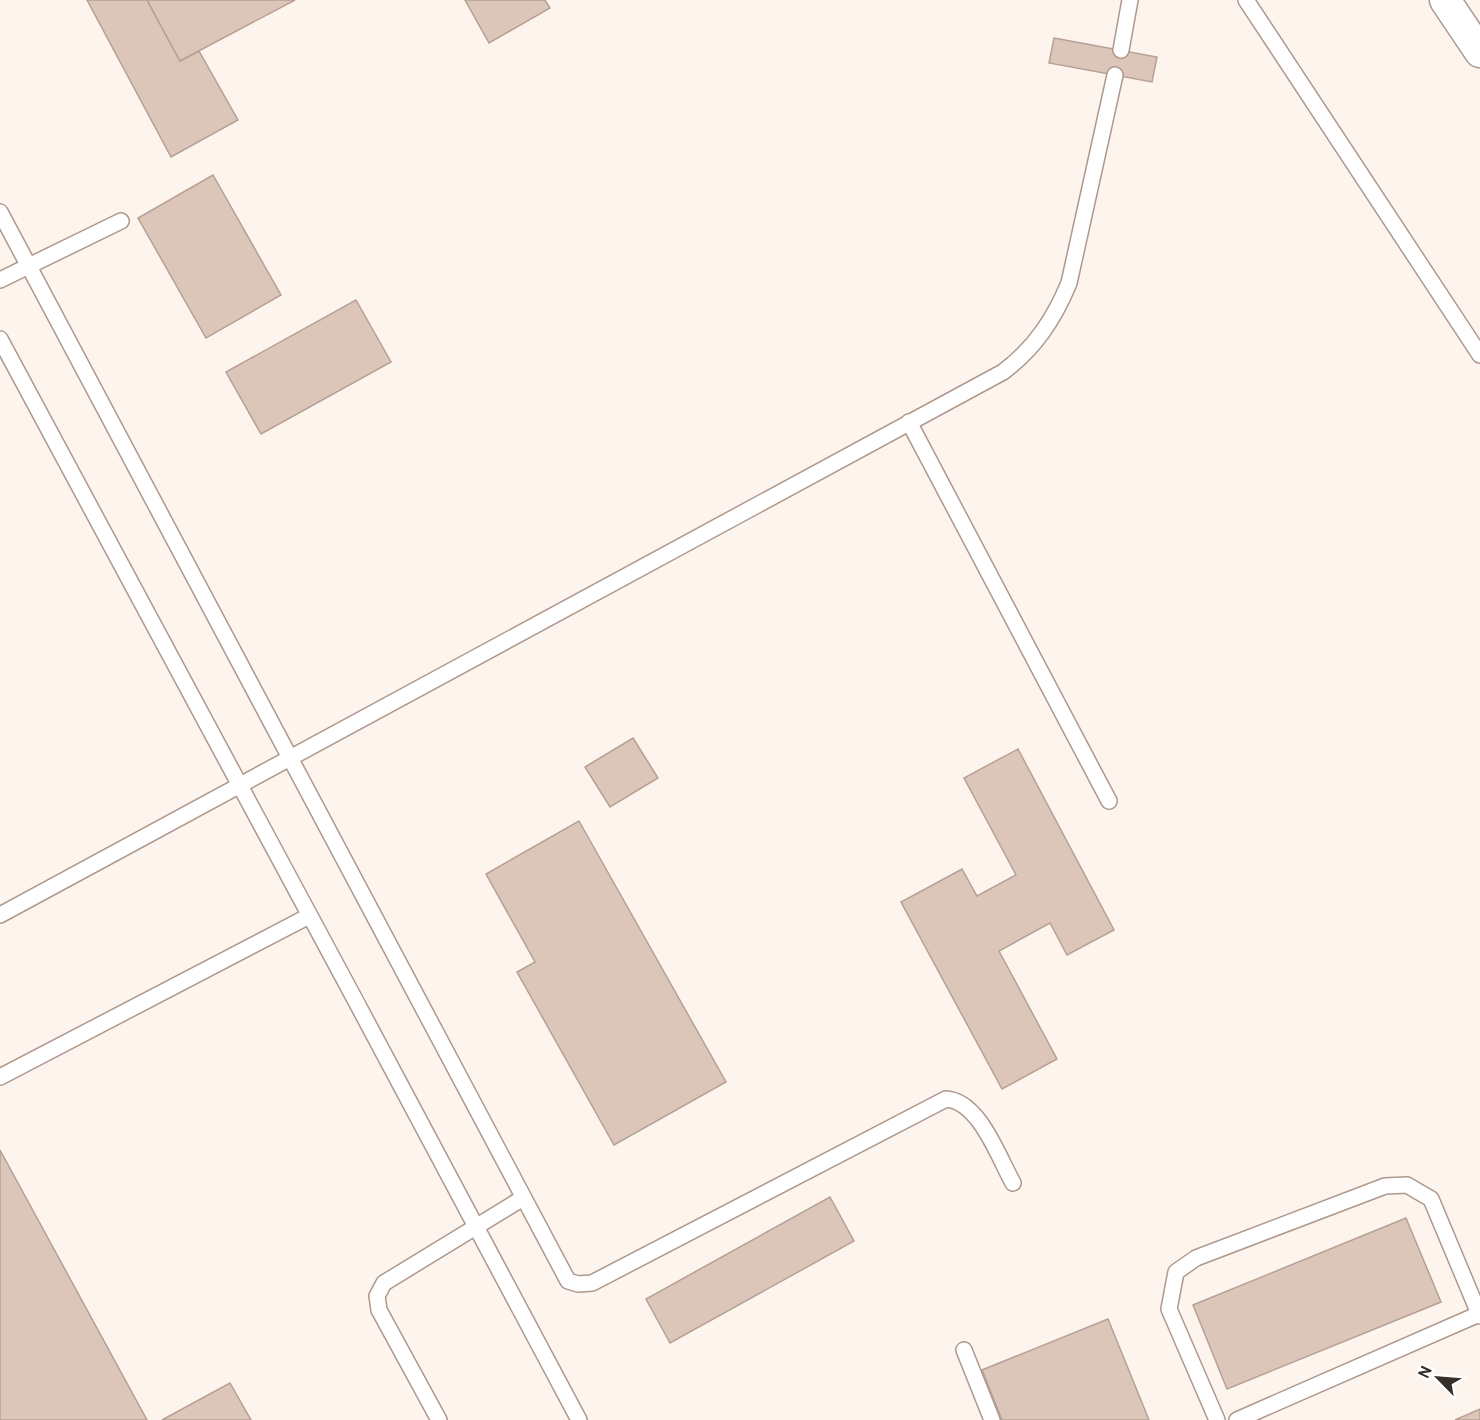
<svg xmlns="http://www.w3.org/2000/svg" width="1480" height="1420" viewBox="0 0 1480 1420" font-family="Overpass,sans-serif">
  <rect width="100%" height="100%" fill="#fdf4ee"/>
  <g fill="#dcc6b9" stroke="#b6a094" stroke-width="1.5">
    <path d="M87,0H147L180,61L199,51L238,120L171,157Z"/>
    <path d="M147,0H295L180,61Z"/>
    <path d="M465,0H545L550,8L489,43Z"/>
    <path d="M1054,38L1157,57L1152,82L1049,63Z"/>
    <path d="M213,175L281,295L206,338L138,218Z"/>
    <path d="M356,300L391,362L261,434L226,372Z"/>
    <path d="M633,738L658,778L610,807L585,767Z"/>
    <path d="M1018,749L1114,930L1067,955L1050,923L999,951L1057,1059L1002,1089L901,902L962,869L977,896L1016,875L964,778Z"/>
    <path d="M579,821L726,1082L614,1145L517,972L535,962L486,874Z"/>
    <path d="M0,1150L147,1420H0Z"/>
    <path d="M830,1197L854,1241L670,1343L646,1299Z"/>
    <path d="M1406,1218L1441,1302L1227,1389L1193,1305Z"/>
    <path d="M1108,1319L1149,1420H1002L982,1370Z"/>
    <path d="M230,1383L251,1420H162Z"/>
    <path d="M1480,1409V1420H1455Z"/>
  </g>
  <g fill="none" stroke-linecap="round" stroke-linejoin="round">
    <defs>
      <g id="service">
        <path d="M1246,0L1480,355"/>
        <path d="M1121,50L1130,0"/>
        <path d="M0,212L568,1281L578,1284L592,1283L946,1099C979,1101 998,1156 1013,1183"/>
        <path d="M0,280L121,221"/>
        <path d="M0,339C195,699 387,1059 579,1420"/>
        <path d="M909,422L1109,801"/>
        <path d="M0,915L1003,372C1035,348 1054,319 1069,283L1115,75"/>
        <path d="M0,1077L309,916"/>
        <path d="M964,1350L992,1420"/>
        <path d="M439,1420L379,1310L377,1296L384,1283L523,1198"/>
        <path d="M1217,1420L1169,1309L1176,1272L1196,1258L1385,1186L1407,1185L1431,1199L1480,1316"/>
        <path d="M1237,1420L1479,1314"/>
      </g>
      <path id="minor" d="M1445,0L1480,52"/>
    </defs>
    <use href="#service" stroke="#ae988c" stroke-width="18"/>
    <use href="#minor" stroke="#ae988c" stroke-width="33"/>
    <use href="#service" stroke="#fff" stroke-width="15"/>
    <use href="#minor" stroke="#fff" stroke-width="30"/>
  </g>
  <g transform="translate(1438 1378) rotate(295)" stroke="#ffffff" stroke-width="4.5" paint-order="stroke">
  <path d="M0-4.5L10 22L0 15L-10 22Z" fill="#362e29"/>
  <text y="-9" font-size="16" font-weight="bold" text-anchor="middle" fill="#362e29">N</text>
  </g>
</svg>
